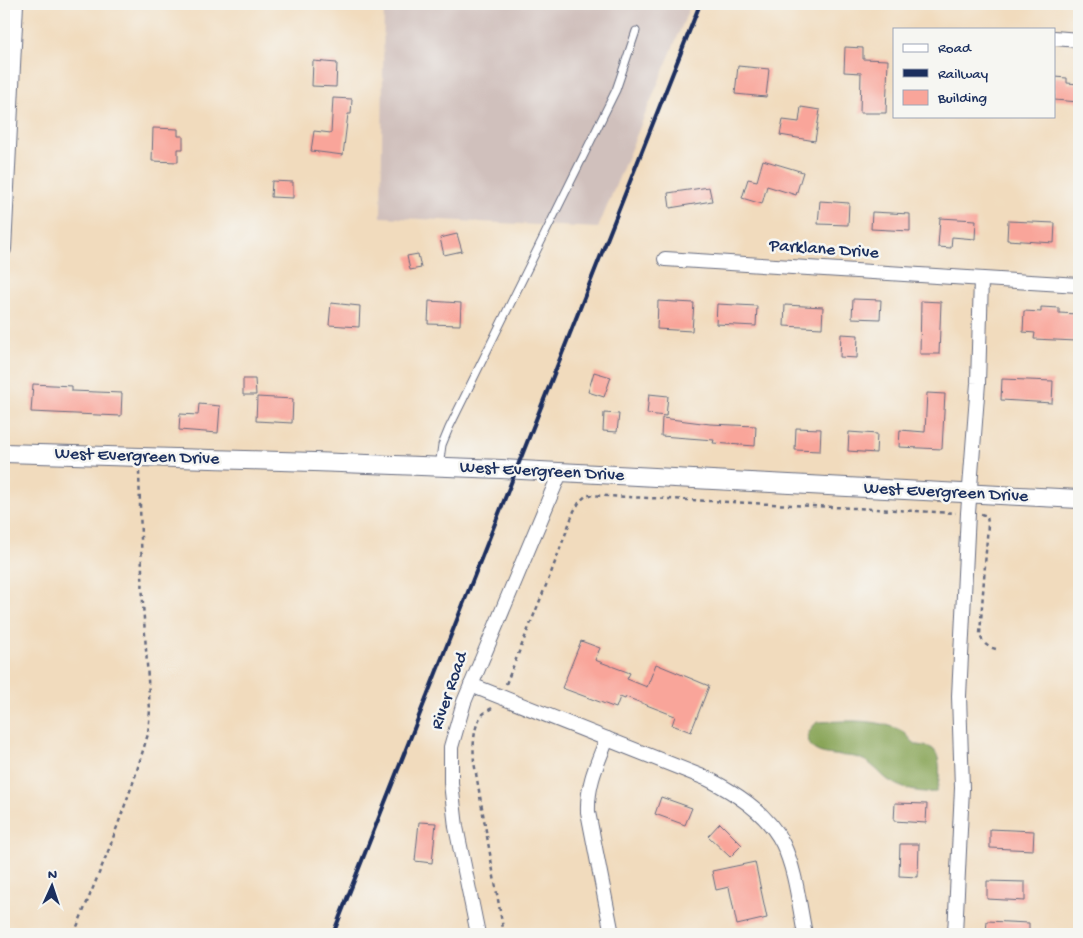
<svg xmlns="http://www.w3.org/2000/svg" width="1083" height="938" viewBox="0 0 1083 938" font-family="'Gochi Hand',sans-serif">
  <rect width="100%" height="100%" fill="#f6f6f2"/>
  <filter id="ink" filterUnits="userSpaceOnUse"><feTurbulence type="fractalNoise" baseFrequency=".02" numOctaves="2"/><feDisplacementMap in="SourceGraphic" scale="10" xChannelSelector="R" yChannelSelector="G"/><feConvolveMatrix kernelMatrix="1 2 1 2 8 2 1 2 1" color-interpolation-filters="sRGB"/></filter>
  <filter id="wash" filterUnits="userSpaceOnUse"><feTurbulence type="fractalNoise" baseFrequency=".0096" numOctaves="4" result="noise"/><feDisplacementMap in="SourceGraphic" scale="20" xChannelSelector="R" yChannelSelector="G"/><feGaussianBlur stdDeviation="1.12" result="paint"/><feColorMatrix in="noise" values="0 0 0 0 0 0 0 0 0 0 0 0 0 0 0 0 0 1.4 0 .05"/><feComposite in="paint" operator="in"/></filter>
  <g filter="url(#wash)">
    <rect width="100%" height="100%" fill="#f1dbbd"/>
    <path fill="#d0c0bc" d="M384,4H691L598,228L381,217Z"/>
    <path fill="#89a558" stroke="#526a5b" d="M817,722C844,721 878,718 902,731C908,734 910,741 916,744C921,747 929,745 934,750C942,759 940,782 936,792C919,793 903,790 888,780C879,773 872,763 861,759C846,752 810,761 808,738C808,731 812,727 817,722Z"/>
    <g id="blocks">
      <g fill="#f9a59a">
        <path d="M845,47L863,48V59L888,60L886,113H860L861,73L844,72Z"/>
        <path d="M313,61L337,63L336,87L312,86Z"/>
        <path d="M738,66L769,69L766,97L735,94Z"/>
        <path d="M1054,77L1067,78V83L1079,84V102L1054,100Z"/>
        <path d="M333,98L352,99L351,114H348L343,155L311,151L314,131L331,133Z"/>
        <path d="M801,107L820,110L815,141L780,135L783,120L799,122Z"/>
        <path d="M153,128L178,129V136H183V149H178V162L152,161Z"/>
        <path d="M763,160L803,172L796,195L767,186L762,204L742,198L748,179L757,181Z"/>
        <path d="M272,181L293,182V198L271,197Z"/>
        <path d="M709,187L712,201L670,208L668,193Z"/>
        <path d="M820,201L849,203L848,225L818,224Z"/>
        <path d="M872,212L910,214V231L871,229Z"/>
        <path d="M940,218L976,220L975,239L952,237L951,248L938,247Z"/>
        <path d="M1008,221L1055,223L1054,243L1007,240Z"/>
        <path d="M457,234L462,251L444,255L440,238Z"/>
        <path d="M418,254L421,268L410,270L407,256Z"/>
        <path d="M853,299L881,300L880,319L852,318Z"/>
        <path d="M429,301L461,303L460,325L428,324Z"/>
        <path d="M658,301L694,303L692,331L657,329Z"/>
        <path d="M921,301L941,302L939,354H920Z"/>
        <path d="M331,303L360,306L359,327L329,325Z"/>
        <path d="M717,304L757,306L756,326L716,324Z"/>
        <path d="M785,305L823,307L822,328L784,326Z"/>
        <path d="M1041,307L1059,308V313L1077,314L1076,341L1034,339L1035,333L1023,332L1024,311L1041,312Z"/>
        <path d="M841,334L858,335L857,358L840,357Z"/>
        <path d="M594,372L611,377L604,397L588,392Z"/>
        <path d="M243,379H255L256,395H243Z"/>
        <path d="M1002,379L1053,381L1052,403L1001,400Z"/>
        <path d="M33,384L72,386V391L122,393L121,416L31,412Z"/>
        <path d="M927,393L945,394L942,449L899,447L900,430L925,432Z"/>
        <path d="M649,394L668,396L666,416L647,414Z"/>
        <path d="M257,397L293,399L292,423L256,421Z"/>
        <path d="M199,404L220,406L218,433L179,430L180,414L198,415Z"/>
        <path d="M604,413L619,414L617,432L603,431Z"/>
        <path d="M662,418L710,424L756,426L755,446L713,443L714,440L661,436Z"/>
        <path d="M796,428L821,429L820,451L795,450Z"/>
        <path d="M849,432L877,434L876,453L848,451Z"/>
        <path d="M581,641L600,648L595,660L630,673L627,679L647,687L656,664L709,686L691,732L672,725L675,716L626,697L625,699L620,697L616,708L562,688Z"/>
        <path d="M661,797L692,808L685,825L655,814Z"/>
        <path d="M895,803L927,804L926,823L894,821Z"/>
        <path d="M419,822L436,823L432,863L415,861Z"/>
        <path d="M720,823L742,845L730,857L708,836Z"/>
        <path d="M990,829L1034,831L1033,850L990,848Z"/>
        <path d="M900,844H919L918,877L899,876Z"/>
        <path d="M755,862L767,918L737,925L729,887L716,890L712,871Z"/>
        <path d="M987,881L1025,882V901L987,899Z"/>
        <path d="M987,921L1029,923V934H986Z"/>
      </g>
    </g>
  </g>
  <g filter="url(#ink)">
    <use href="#blocks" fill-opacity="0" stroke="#666b7f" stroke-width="1"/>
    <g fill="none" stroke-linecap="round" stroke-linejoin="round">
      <defs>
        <path id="service" d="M439,467L442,445L449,428L616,90L636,31"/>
        <g id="minor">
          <path d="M1054,38L1079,40"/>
          <path d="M4,249L16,4"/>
          <path d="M665,259L1079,285"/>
          <path d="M471,685L708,779C736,793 769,815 783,844C796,871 799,905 805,934"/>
          <path d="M607,739C597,764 587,784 588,812L612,934"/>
          <path d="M478,934L456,827L451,783V747L464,702L560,473"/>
          <path d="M955,934L962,788L959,696L968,513L978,383L981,279"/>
        </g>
        <path id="tertiary" d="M4,453L314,462L501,469L1079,499"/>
      </defs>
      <use href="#service" stroke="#666b7f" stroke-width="9"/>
      <use href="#minor" stroke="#666b7f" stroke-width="16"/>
      <use href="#tertiary" stroke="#666b7f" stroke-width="20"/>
      <g stroke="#666b7f" stroke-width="2.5" stroke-dasharray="4 4" stroke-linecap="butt">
        <path d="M981,514L987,516L988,524L980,634C982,643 987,647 996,649"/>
        <path d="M506,684L551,573L574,511L580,501L587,495L956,513"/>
        <path d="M492,708C487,711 483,713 480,718C473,729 473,749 474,762L504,934"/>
        <path d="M74,934L109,849L134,780L148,734L150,710L143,604L139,472"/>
      </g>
      <use href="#service" stroke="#fff" stroke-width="7"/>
      <use href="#minor" stroke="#fff" stroke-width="14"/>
      <use href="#tertiary" stroke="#fff" stroke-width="18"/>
      <path stroke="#1b2f5e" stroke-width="4" d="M333,934L700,4"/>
    </g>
  </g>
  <g text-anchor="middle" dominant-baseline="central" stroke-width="5" stroke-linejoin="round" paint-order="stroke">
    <g font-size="18" fill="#1b2f5e" stroke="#f6f6f2">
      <text transform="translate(824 250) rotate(4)">Parklane Drive</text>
      <text transform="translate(137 457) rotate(2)">West Evergreen Drive</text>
      <text transform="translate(542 472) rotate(3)">West Evergreen Drive</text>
      <text transform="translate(946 493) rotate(3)">West Evergreen Drive</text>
      <text transform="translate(450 691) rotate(-71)">River Road</text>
    </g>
  </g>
  <rect width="1083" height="938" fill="none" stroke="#f6f6f2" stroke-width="20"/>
  <rect x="893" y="28" width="162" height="90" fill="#f6f6f2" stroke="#9ea6b7"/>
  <rect x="903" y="44" width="25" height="8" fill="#ffffff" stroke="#9ea6b7"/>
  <text x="938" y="52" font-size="15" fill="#1b2f5e">Road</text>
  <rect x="903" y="69" width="25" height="8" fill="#1b2f5e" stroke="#9ea6b7"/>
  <text x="938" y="78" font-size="15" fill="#1b2f5e">Railway</text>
  <rect x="903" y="90" width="25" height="15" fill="#f9a59a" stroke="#9ea6b7"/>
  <text x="938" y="102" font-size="15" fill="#1b2f5e">Building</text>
  <g transform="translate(52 886) rotate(3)" stroke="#f6f6f2" stroke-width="4" paint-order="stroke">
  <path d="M0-4L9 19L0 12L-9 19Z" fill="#1b2f5e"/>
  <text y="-8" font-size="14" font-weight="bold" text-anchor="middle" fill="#1b2f5e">N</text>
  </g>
</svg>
